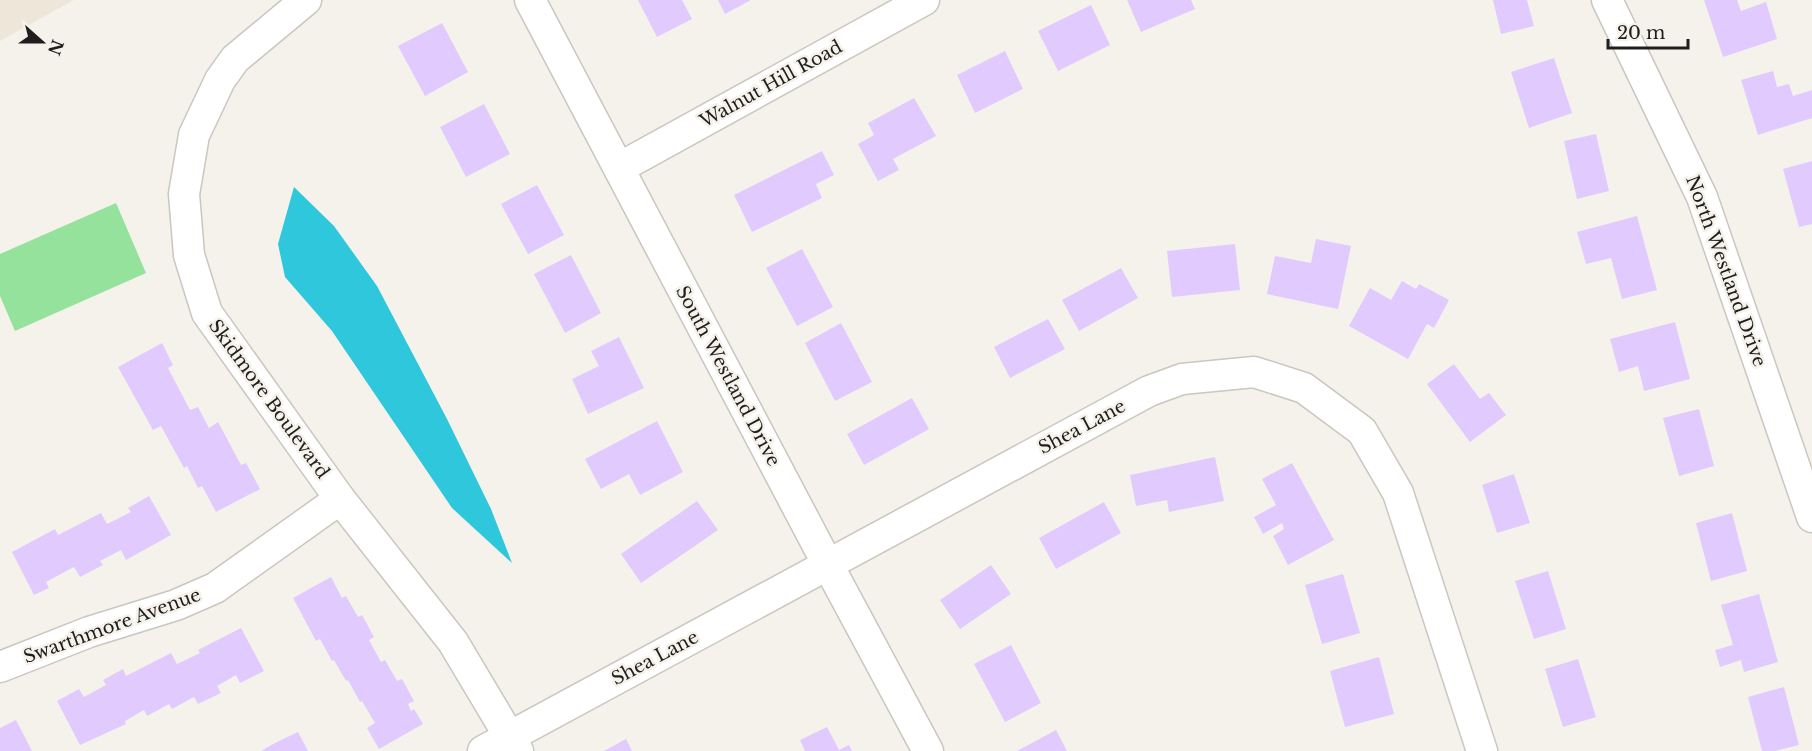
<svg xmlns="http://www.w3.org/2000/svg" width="1812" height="751" viewBox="0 0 1812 751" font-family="'Libre Baskerville',serif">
  <rect width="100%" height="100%" fill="#f5f2eb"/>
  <path fill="#eee6d9" d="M0,0H74L0,41Z"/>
  <path fill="#95e29d" d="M116,203L146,273L15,331L0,296V254Z"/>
  <path fill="#2ec7db" d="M294,187L334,226L377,286L447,419L491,509L512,563L452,508L332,331L285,277L278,244Z"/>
  <g fill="#e1cbfe">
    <path d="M638,0H682L692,19L657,37Z"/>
    <path d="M718,0H751L725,14Z"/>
    <path d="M1127,0H1191L1195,9L1141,32Z"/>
    <path d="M1493,0H1527L1534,26L1501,34Z"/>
    <path d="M1704,0H1737L1741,11L1766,2L1777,39L1723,57Z"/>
    <path d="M1091,5L1110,45L1058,71L1038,31Z"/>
    <path d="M442,23L468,72L425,96L398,46Z"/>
    <path d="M1005,51L1023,89L975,113L957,75Z"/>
    <path d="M1554,58L1572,113L1529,128L1511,72Z"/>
    <path d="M1773,71L1777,87L1789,84L1793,96L1812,90V118L1758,135L1741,80Z"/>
    <path d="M914,98L936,136L893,159L899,170L878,181L858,144L874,135L868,123Z"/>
    <path d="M484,104L510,154L466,177L440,127Z"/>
    <path d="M1596,134L1609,191L1577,199L1564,141Z"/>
    <path d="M822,151L834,175L816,184L822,198L752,232L734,195Z"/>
    <path d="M1812,161V224L1799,227L1783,169Z"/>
    <path d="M537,185L564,235L528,254L501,204Z"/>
    <path d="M1637,216L1657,290L1622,299L1611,258L1586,264L1577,232Z"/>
    <path d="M1316,239L1351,246L1338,309L1267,294L1275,256L1311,263Z"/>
    <path d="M1235,244L1240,290L1172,297L1167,251Z"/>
    <path d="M802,249L833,307L797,326L766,268Z"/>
    <path d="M571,255L601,313L565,333L534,274Z"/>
    <path d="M1121,268L1138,298L1079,331L1062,300Z"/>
    <path d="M1402,281L1416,289L1419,284L1449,300L1434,328L1427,324L1408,359L1349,326L1370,288L1391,300Z"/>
    <path d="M1048,319L1065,349L1010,378L994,347Z"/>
    <path d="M1675,322L1690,379L1644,391L1638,366L1619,372L1610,339Z"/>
    <path d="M841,323L872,382L835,401L805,343Z"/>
    <path d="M619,337L644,388L588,414L572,379L599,366L591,351Z"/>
    <path d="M162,343L173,365L168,368L190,410L198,407L209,428L218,422L241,465L246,463L260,489L216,512L202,486L198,488L187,466L184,468L161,426L153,430L118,367Z"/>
    <path d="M1454,364L1480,399L1489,393L1506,415L1470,442L1427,384Z"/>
    <path d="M912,398L929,429L864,465L847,434Z"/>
    <path d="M1699,409L1714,466L1679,476L1663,418Z"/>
    <path d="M657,421L683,472L640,495L629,474L601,489L585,459Z"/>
    <path d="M1215,457L1224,501L1169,512L1167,500L1136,506L1130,475Z"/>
    <path d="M1292,463L1334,540L1288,565L1273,536L1284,529L1282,523L1263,534L1254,517L1276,505L1262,479Z"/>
    <path d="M1514,474L1530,523L1497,533L1482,485Z"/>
    <path d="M149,496L171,535L126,560L121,550L100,561L103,565L80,577L74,567L46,582L49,588L34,595L12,552L55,529L58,535L101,513L107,524L131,512L128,508Z"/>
    <path d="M697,501L718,530L641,583L621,554Z"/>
    <path d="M1104,502L1121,533L1056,569L1039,538Z"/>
    <path d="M1732,513L1747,571L1711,581L1696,523Z"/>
    <path d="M991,565L1011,594L960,629L940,600Z"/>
    <path d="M1548,571L1566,629L1534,639L1515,581Z"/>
    <path d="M1343,574L1360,633L1322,644L1305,585Z"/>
    <path d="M331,577L342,598L346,596L358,617L362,615L374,637L369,640L381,662L385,660L397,681L402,679L414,701L408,704L411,711L414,709L423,724L379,749L367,728L375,723L362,701L360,702L348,680L346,681L334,660L332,661L320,639L316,641L293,598Z"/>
    <path d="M1759,594L1778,662L1744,672L1741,660L1720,667L1715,650L1733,645L1721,605Z"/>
    <path d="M241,628L264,671L240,683L236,675L217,686L221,693L198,704L194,697L172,709L169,704L147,716L144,710L125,721L126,724L80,745L57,701L79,689L84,697L106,685L103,680L123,669L126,676L171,653L177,664L200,653L198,650Z"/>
    <path d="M1011,645L1041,703L1005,722L974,664Z"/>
    <path d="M1379,657L1394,714L1345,727L1330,671Z"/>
    <path d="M1578,659L1596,717L1563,727L1545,669Z"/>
    <path d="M1784,687L1799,745L1775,751H1762L1748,697Z"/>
    <path d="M16,720L32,751H0V728Z"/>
    <path d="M827,727L839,750L849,745L852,751H805L800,740Z"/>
    <path d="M1056,730L1067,751H1017Z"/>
    <path d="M298,732L308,751H261L275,743Z"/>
    <path d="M626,739L632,751H604Z"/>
  </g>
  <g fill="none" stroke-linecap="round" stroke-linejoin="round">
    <defs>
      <g id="minor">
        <path d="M306,0L235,59L220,80L194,135L184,194L189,255L207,313L340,499L453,642L518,751"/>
        <path d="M530,0L828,565L928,751"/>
        <path d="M1607,0L1702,197L1812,517"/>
        <path d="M619,168L924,0"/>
        <path d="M0,667L89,632L176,605L215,588L340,499"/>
        <path d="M483,751L1149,391L1182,379L1254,372L1304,388L1362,431L1398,493L1482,751"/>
      </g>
    </defs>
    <use href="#minor" stroke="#cac6c0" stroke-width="33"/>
    <use href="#minor" stroke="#fff" stroke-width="30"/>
  </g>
  <g text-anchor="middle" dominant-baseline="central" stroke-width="5" stroke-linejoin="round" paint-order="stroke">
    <g font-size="18" fill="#201e1c" stroke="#f5f2eb">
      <text transform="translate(771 84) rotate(-29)">Walnut Hill Road</text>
      <text transform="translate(1726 271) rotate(70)">North Westland Drive</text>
      <text transform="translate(728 376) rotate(62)">South Westland Drive</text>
      <text transform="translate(269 399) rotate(54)">Skidmore Boulevard</text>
      <text transform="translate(1082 427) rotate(-28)">Shea Lane</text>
      <text transform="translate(112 626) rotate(-20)">Swarthmore Avenue</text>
      <text transform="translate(655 658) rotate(-28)">Shea Lane</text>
    </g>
  </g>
  <g transform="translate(42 42) rotate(111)" stroke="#f5f2eb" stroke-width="4.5" paint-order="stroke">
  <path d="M0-4.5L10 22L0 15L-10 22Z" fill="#201e1c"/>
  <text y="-9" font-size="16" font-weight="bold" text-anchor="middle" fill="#201e1c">N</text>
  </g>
  <path d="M1608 39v9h80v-9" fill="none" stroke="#201e1c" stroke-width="3"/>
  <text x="1617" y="39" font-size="18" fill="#201e1c" stroke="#f5f2eb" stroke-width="4.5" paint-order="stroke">20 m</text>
</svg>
